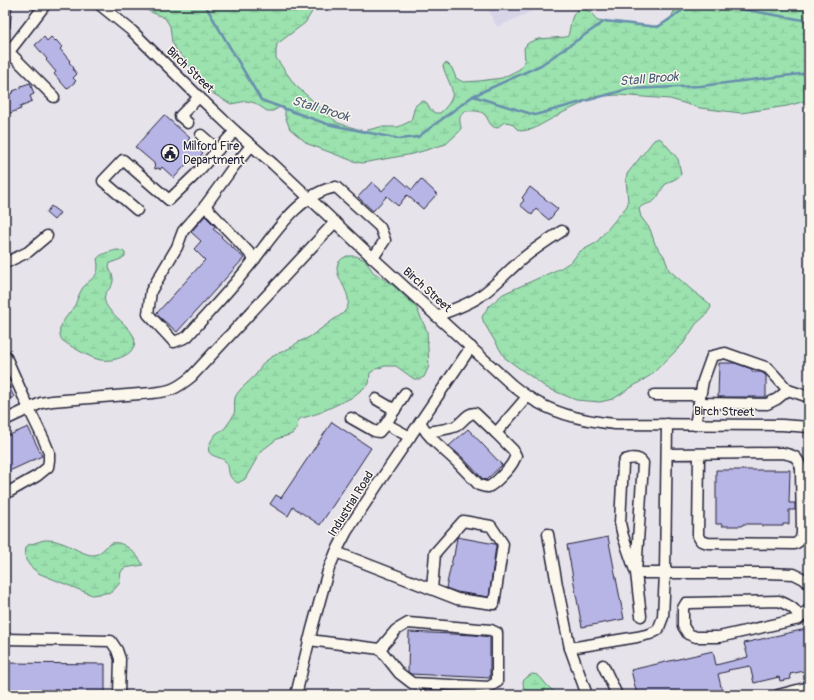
<svg xmlns="http://www.w3.org/2000/svg" width="814" height="700" viewBox="0 0 814 700" font-family="Pangolin,sans-serif">
  <defs>
    <pattern id="wetland-marsh" width="20" height="14" patternUnits="userSpaceOnUse"><rect width="20" height="14" fill="#9be2af"/><path d="M1 5h8M5 5V1M11 12h8M15 12V8" fill="none" stroke="#85c297"/></pattern>
  </defs>
  <rect width="100%" height="100%" fill="#e7e3ea"/>
  <filter id="ink" filterUnits="userSpaceOnUse"><feTurbulence type="fractalNoise" baseFrequency=".025" numOctaves="2"/><feDisplacementMap in="SourceGraphic" scale="8" xChannelSelector="R" yChannelSelector="G"/><feConvolveMatrix kernelMatrix="1 2 1 2 8 2 1 2 1" color-interpolation-filters="sRGB"/></filter>
  <g filter="url(#ink)">
    <path fill="#d9d5e9" d="M486,5H546L497,27Z"/>
    <g fill="url(#wetland-marsh)" stroke="#5e8275">
      <path d="M141,5H315V7L305,23L277,44L276,51V58L295,85L338,123L364,131L380,127H398L411,121L415,106L420,102L424,101L427,103L430,109L435,113H440C462,93 449,88 443,66L445,63L448,64L452,68L456,78L463,82L479,81L502,78L520,69L525,61L524,48L527,44L530,42L538,39L566,37L568,36C571,27 570,6 585,10C591,11 594,16 597,21L633,24L652,27L663,24L670,20L677,5H809V100L787,106L741,113L700,108L670,99L617,95L592,97L579,105L564,112L533,129L521,131L517,129L511,123L505,122L503,123L497,128C488,126 490,120 484,114C480,110 471,111 465,111C459,116 459,119 461,127L460,131L446,144L413,154L362,163L353,161L308,144L290,129L285,116V109L284,107H280L273,111H267L255,103L247,101L231,104L212,93L176,49L172,42L170,26L165,18L144,9Z"/>
      <path d="M659,138L662,140L678,159L681,174C677,180 671,180 666,184C660,189 659,199 652,202C647,205 642,204 639,209L641,217L650,229L655,244L664,256L669,270L694,292L705,300L710,304L711,307L706,315L696,324L683,344L651,375L613,399L600,402L576,400L547,388L505,358L484,323L482,317L488,307L503,294L561,268L572,261L579,252L596,243L627,206L628,202L626,179L627,174L654,140Z"/>
      <path d="M117,250L123,251L125,253V256L121,259L110,263L109,267C110,271 114,276 113,281C112,291 102,290 105,302C109,316 140,330 134,346C130,358 107,363 97,359C91,358 66,344 62,340C61,338 60,336 60,334C59,332 60,328 61,326C64,318 71,312 75,305C77,300 79,294 82,289C91,276 101,279 97,259C101,253 110,252 117,250Z"/>
      <path d="M347,256H356L365,260L373,272L394,286L416,307L427,331L429,366L424,377L420,379H414L396,366H385L376,369L370,373L369,384L351,398L319,413L306,417L301,418L298,421L297,429L292,434L277,439L261,451L245,479L238,483C224,476 232,468 225,461C221,457 212,457 209,452C207,447 212,439 215,435C217,432 222,431 225,428C227,425 230,421 232,418C237,410 233,405 235,398C237,390 252,380 257,373C260,369 261,364 266,361C273,355 282,352 290,348C293,347 295,344 297,343C301,340 307,339 311,336C318,331 326,325 333,320C337,317 342,315 345,311C360,293 319,268 347,256Z"/>
      <path d="M44,540C49,540 54,540 59,542C70,545 80,553 91,555C101,556 104,546 112,543C124,540 139,556 143,565L124,568L121,572L119,584L112,592L92,595L38,573L30,566L26,560L25,555L26,548L28,545Z"/>
      <path d="M532,674C541,674 542,681 548,686C551,690 556,692 559,695H524L523,681L527,677Z"/>
    </g>
    <g fill="none" stroke-linecap="round" stroke-linejoin="round">
      <g stroke="#688fad" stroke-width="2.5">
        <path d="M205,5L261,100L327,124L399,139L418,137L473,96L541,65L605,21L658,27L690,5"/>
        <path d="M718,5L809,21"/>
        <path d="M473,96L535,115L628,89L701,86L809,73"/>
      </g>
    </g>
    <g fill="#b7b5e6" stroke="#22223b">
      <path d="M5,5H12L10,28H5Z"/>
      <path d="M44,37L47,41L51,37L55,41L56,40L62,47L60,49L70,61L69,62L74,68L73,69L77,74L73,78L76,81L67,89L54,74L56,72L46,60L47,59L35,45Z"/>
      <path d="M30,83L34,94L30,96L32,101L27,103L28,104L20,107L21,109L5,115V96L14,92L13,91L21,88V86Z"/>
      <path d="M164,115L190,138L188,140L203,153L193,164L190,160L174,178L162,167L160,170L159,168L155,169L154,163L135,147Z"/>
      <path d="M396,176L412,190L421,179L437,194L423,209L407,195L398,206L387,196L373,211L358,197L372,182L382,191Z"/>
      <path d="M530,187L558,209L549,220L536,209L532,215L520,205L524,200L522,198Z"/>
      <path d="M51,206L60,213L54,220L46,213Z"/>
      <path d="M205,216L215,226L213,229L222,236L221,237L244,258L177,332L156,314L205,260L194,249L201,241L191,232Z"/>
      <path d="M719,363H735L752,369V372H761L764,374L766,376V397H718Z"/>
      <path d="M5,378L14,397L5,401Z"/>
      <path d="M332,422L371,448L320,525L293,507L288,516L270,504L276,495L281,498Z"/>
      <path d="M28,427L42,456L5,473V437Z"/>
      <path d="M468,429L502,465L486,480L483,479L462,457L449,446Z"/>
      <path d="M716,470H790L789,503H795V510H789V524H783V526H762V524H743L742,526H722V524H716Z"/>
      <path d="M457,537L495,544L496,546L489,597L457,592L446,588L453,556H454Z"/>
      <path d="M608,537L624,619L582,627L567,545Z"/>
      <path d="M806,629L809,644V670L790,674L791,679L780,681L779,677L754,683L750,666L728,670L729,671L718,674L722,691L705,695H637L631,670L713,651L716,665L748,657L744,643Z"/>
      <path d="M409,632L474,635L490,637V678L411,674L408,672Z"/>
      <path d="M5,663L105,664V695H5Z"/>
    </g>
    <g fill="none" stroke-linecap="round" stroke-linejoin="round">
      <defs>
        <g id="minor">
          <path d="M100,5L132,31L199,97L235,131L273,164L373,258L512,385C517,389 522,393 527,396C553,414 584,421 615,424L782,425L809,427"/>
          <path d="M5,51L9,52L54,97"/>
          <path d="M5,57L45,5"/>
          <path d="M188,123L180,116L199,97"/>
          <path d="M201,135L218,150"/>
          <path d="M251,146L234,166L205,206L183,231L177,247L151,291L148,314L174,342L187,337C208,313 230,290 250,265C272,238 298,193 336,187L380,227L385,240L373,258"/>
          <path d="M205,206L255,259"/>
          <path d="M137,210L103,181L123,160L169,200L195,175L235,131"/>
          <path d="M5,263L28,252L47,236"/>
          <path d="M436,316C450,311 467,305 479,297C495,286 507,272 521,260C534,249 548,240 562,231"/>
          <path d="M5,355L29,409L44,440L49,452V460L48,467L37,476L5,494"/>
          <path d="M654,395H700"/>
          <path d="M376,399L395,410"/>
          <path d="M699,403L767,404L777,399L788,390"/>
          <path d="M351,418L374,431L379,432L386,424L410,437"/>
          <path d="M5,420L41,403L52,401L152,393C171,391 176,389 191,377L335,222"/>
          <path d="M420,422L427,433L435,442L457,462L479,485C482,486 485,487 488,487C494,485 510,468 513,462C514,460 515,458 516,456L513,450L496,433L527,397"/>
          <path d="M386,424L405,393"/>
          <path d="M695,425L703,381L712,356L725,353L768,368L788,390L809,397"/>
          <path d="M427,432C434,431 450,429 456,426C463,422 467,413 475,413L496,433"/>
          <path d="M667,454L783,453C794,456 797,455 801,468L802,532C802,538 800,542 794,544L708,543L701,541L698,536L699,454"/>
          <path d="M548,534L557,585L570,648L587,695"/>
          <path d="M336,552L457,599L494,604L503,544L491,526L463,521L435,553L432,589"/>
          <path d="M641,616L636,573L623,536L620,523L623,464L625,460C631,458 639,457 643,463L636,573H665L667,424"/>
          <path d="M799,619C798,609 788,605 779,601L689,603H686L683,608V626L688,634L696,637H719L799,619L809,609"/>
          <path d="M5,639L111,641L117,650L120,659L119,695"/>
          <path d="M309,640L380,649L396,630L408,623L491,630L497,633V682L489,687L412,683L399,673L380,649"/>
          <path d="M570,648L637,637L650,634L658,630L663,617L665,573H767L794,574L804,579L809,584"/>
          <path d="M603,665L617,695"/>
          <path d="M296,695L312,629L328,571L336,552L347,531L380,481L471,347"/>
          <path d="M778,695L809,687"/>
        </g>
      </defs>
      <use href="#minor" stroke="#22223b" stroke-width="13"/>
      <use href="#minor" stroke="#fbf7ec" stroke-width="10"/>
    </g>
  </g>
  <defs>
    <symbol id="civic-ring" viewBox="-11 -11 22 22"><circle r="9.5" fill="#fbf7ec" stroke="#22223b" stroke-width="1.5"/><path d="M-.6-6.5H3V-4.5H.6V-3L4-1V1h2V6H-6V1h2V-1L-.6-3ZM-1.2 2.5V6h2.4V2.5Z" fill="#22223b"/></symbol>
  </defs>
  <g fill-rule="evenodd">
    <use href="#civic-ring" x="160" y="143" width="20" height="20"/>
  </g>
  <g text-anchor="middle" dominant-baseline="central" stroke-width="3" stroke-linejoin="round" paint-order="stroke">
    <g font-size="12" fill="#22223b" stroke="#fbf7ec">
      <text transform="translate(190 70) rotate(44)">Birch Street</text>
      <text transform="translate(427 290) rotate(42)">Birch Street</text>
      <text transform="translate(724 412) rotate(1)">Birch Street</text>
      <text transform="translate(351 504) rotate(-58)">Industrial Road</text>
    </g>
    <g font-size="12" fill="#22223b" stroke="#fbf7ec" text-anchor="start">
      <text x="183" y="146">Milford Fire<tspan x="183" dy="14">Department</tspan></text>
    </g>
    <g font-size="13" font-style="italic" fill="#455874" stroke="#fbf7ec">
      <text transform="translate(649 79) rotate(-5)">Stall Brook</text>
      <text transform="translate(321 109) rotate(17)">Stall Brook</text>
    </g>
  </g>
  <rect width="814" height="700" fill="none" stroke="#fbf7ec" stroke-width="20"/>
  <rect x="10" y="10" width="794" height="680" fill="none" stroke="#22223b" stroke-width="1.5" filter="url(#ink)"/>
</svg>
